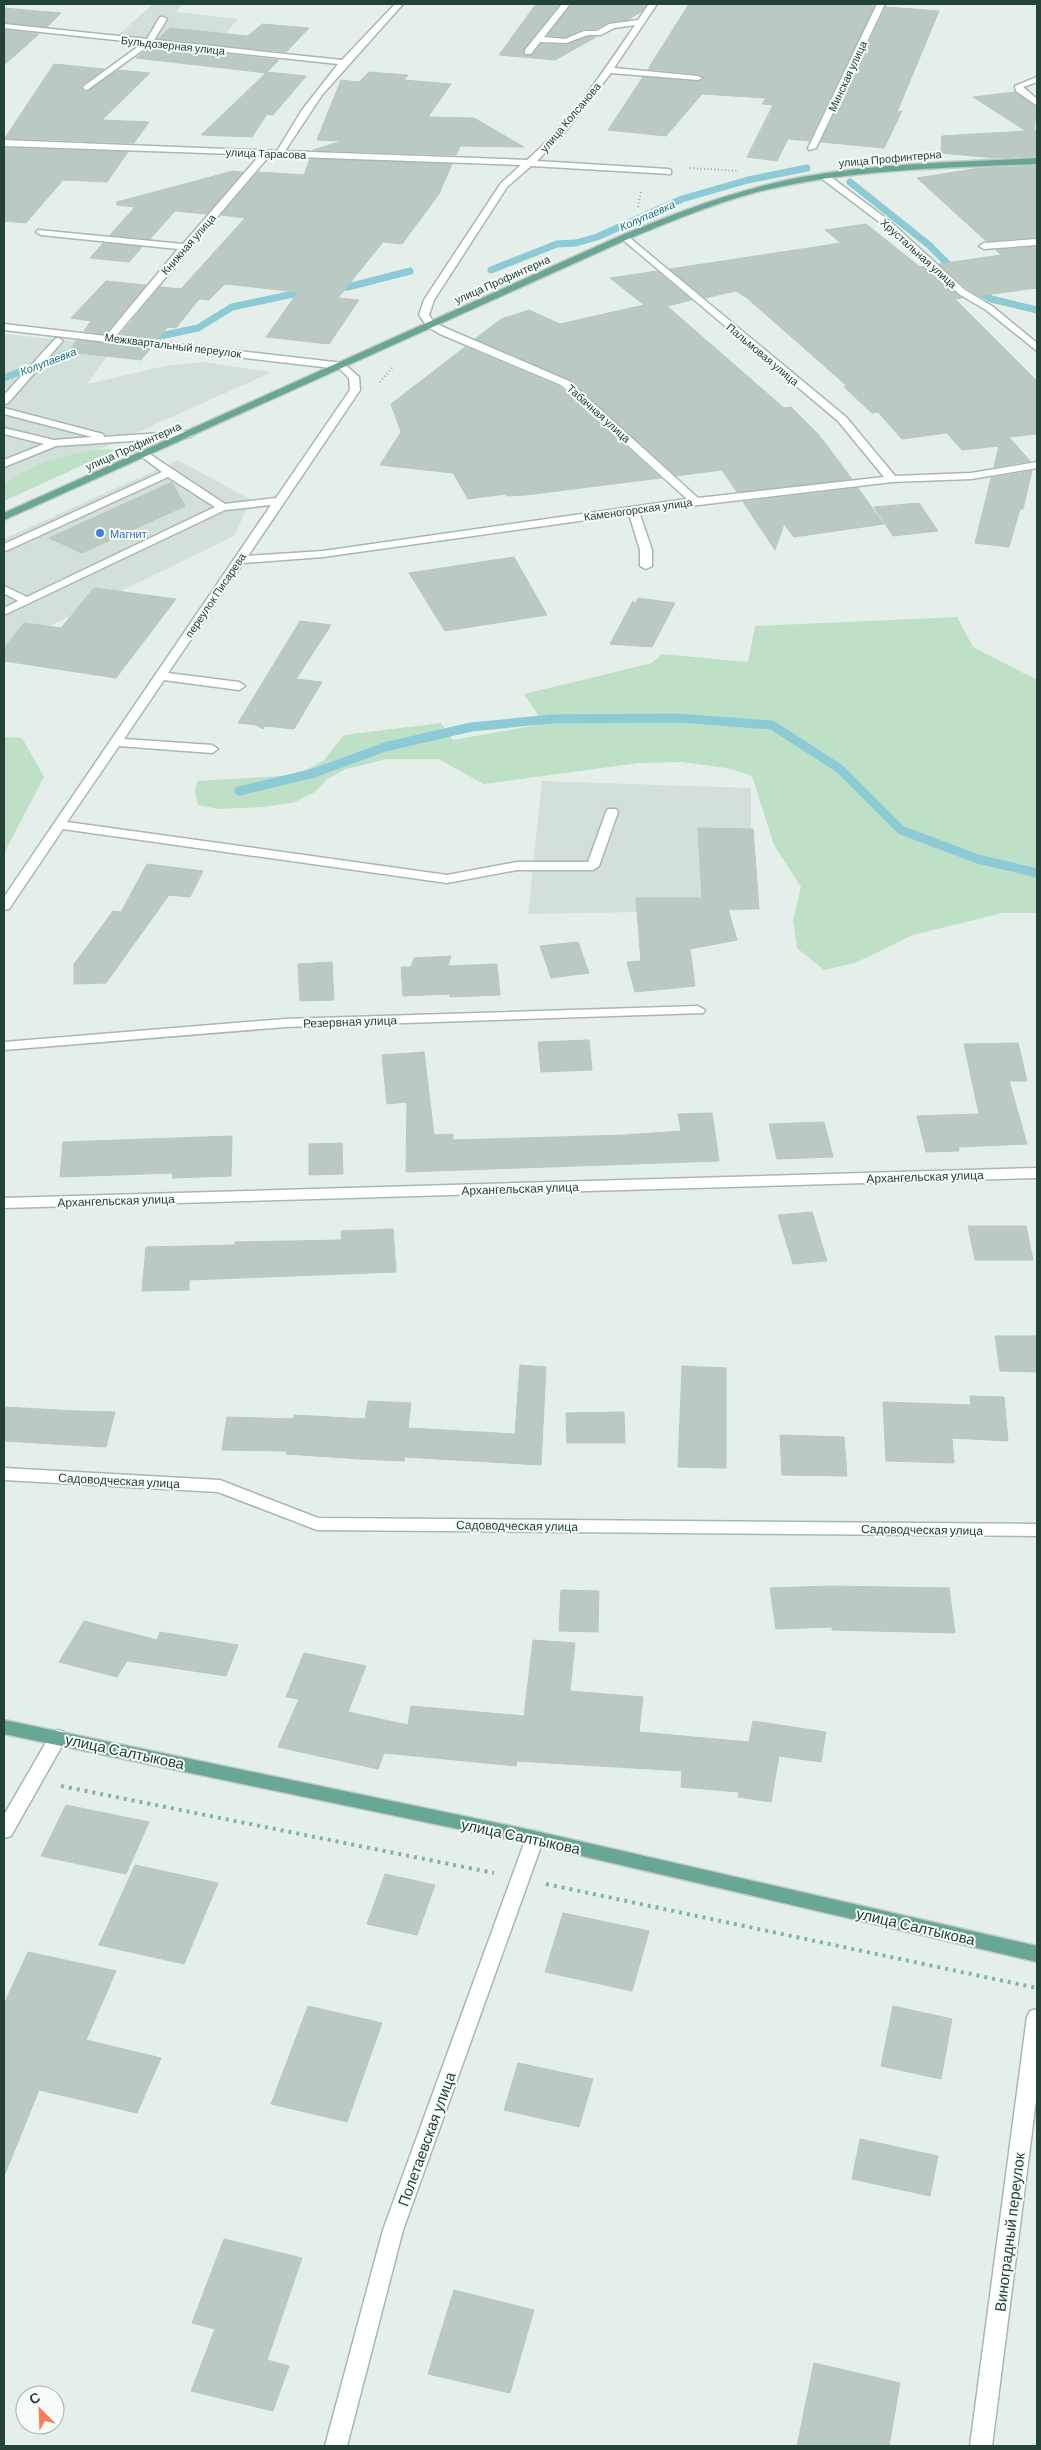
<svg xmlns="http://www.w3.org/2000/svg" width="1041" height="2450" viewBox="0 0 1041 2450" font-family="Barlow,sans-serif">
  <rect width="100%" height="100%" fill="#e5efea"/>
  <g fill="#d3dfd9">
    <path d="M153,4L181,5L176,12L238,19L215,46L117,36Z"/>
    <path d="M4,334L115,345L87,384L165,366L203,362L272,372L4,492Z"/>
    <path d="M178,460L251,500L234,536L4,648V539Z"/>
    <path d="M542,781L751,788V910L528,914Z"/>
  </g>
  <g fill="#bde0c6">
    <path d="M107,449L116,450L4,501V486C29,463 74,452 107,449Z"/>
    <path d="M957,617L973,647L1037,680V913H1002L913,935L855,963L824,970L797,948L793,920L801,887L774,845L752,776L727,768L681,762L639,763L484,784L438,759H387L346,769L327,779L315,792L295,802L264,807L219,809L198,805L195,792L197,781L296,775L323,761L344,735L441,723L453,740L544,724L524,694L652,663L662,654L748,662L755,626Z"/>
    <path d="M4,737L22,738L44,777L4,853Z"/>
  </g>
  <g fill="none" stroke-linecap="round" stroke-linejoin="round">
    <g stroke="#8ccad5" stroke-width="7">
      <path d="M850,182L929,245L957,273"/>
      <path d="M491,270L557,244L576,243L597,237L682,199L748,180L807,168"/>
      <path d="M333,288L348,287L410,271"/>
      <path d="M972,288L991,299L1037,310"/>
      <path d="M160,336L198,328L232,307L312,290"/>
      <path d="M4,378L84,347"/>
    </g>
    <path stroke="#8ccad5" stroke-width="9" d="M239,791L314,773L385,747L471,727L552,719L678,718L772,725L840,769L901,830L978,859L1037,873"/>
  </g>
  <g fill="#bacac3" stroke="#b7c9c1">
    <path d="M536,4H560L524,49V55H532L541,44L566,45L588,37H596L555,60L499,55Z"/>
    <path d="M572,4H647L641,12L627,20L609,22L596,29H583L565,37L548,35Z"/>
    <path d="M689,4H847L874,6L809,141L788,139L777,161L747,157L773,105L762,104L766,98L702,94L666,136L608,130L643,77L698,82L704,79L698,74L648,69Z"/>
    <path d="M886,7L939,11L897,112L902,111L884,148L821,142Z"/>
    <path d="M4,8L61,13L47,27L4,22Z"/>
    <path d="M262,24L309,28L286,52L158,39L170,28L248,36Z"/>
    <path d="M4,30L39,34L4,65Z"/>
    <path d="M152,46L279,60L266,73L136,58Z"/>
    <path d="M54,64L104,69L82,85L81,89L86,92L118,70L150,73L102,120L149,122L134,143L5,138Z"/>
    <path d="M267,72L306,76L273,115L267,114L252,137L201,135Z"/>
    <path d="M369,72L408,75L404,80L451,84L428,117L474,118L524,147L460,146L456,155L313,150L342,141L317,140L341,80L359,82Z"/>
    <path d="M1015,92L1037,106L1034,130H1037V156L996,158L941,153L942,136L1026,131L973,97Z"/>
    <path d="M4,148L128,152L107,182L63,180L26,223L4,221Z"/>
    <path d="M310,159L452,164L439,194L402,244L383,242L338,298L359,300L329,344L266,337L298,292L225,284L209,300L199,299L176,328L168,327L157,340L119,336L160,287L181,289L245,218L221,215L258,172L304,175Z"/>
    <path d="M1037,166V237L986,241L917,178L980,168Z"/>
    <path d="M233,171L243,172L207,214L175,211L150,239L110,235L135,207L117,205V202Z"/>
    <path d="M866,224L920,267L926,266L962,298L955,299L1037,381V434L1009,437L1030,461L994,467L999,446L962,450L947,433L902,439L878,412L872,413L844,387L847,386L747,298L736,291L705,298L670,269L841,243L825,230Z"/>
    <path d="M103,243L142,247L129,262L90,258Z"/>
    <path d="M1037,247V288L978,296L966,288L939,264L1001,255L996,250Z"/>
    <path d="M657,271L692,300L667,306L784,408L791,407L819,435L852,479L737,492L722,470L676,476L570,380L475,339L501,319L529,310L560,324L644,305L610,278Z"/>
    <path d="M106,281L146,285L105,334L84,331L91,321L71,318Z"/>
    <path d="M77,340L150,349L141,360L69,352Z"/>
    <path d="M465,347L560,387L661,478L526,495L507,496L506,494L468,499L453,473L380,465L401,432L391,404Z"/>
    <path d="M1032,471L1023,509H1020L1009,547L975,543L991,478Z"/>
    <path d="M172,482L185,506L82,553L49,538Z"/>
    <path d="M858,488L884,524L794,537L784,524L775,550L743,502Z"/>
    <path d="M919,503L938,531L893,536L874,507Z"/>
    <path d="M514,557L547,615L445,631L409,573Z"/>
    <path d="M94,588L176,599L116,678L4,661V648L24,623L61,628Z"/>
    <path d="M638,598L675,603L652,647L610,644L633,601L635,604Z"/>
    <path d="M300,621L331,625L296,679L322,682L294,729L265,726L263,729L256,725L238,723Z"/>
    <path d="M698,828L753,829L759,909H728L737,940L690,949L695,986L635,992L627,962L641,961L636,898H702Z"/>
    <path d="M147,864L203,871L190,897L169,895L106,983L74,984V964L113,911L121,912Z"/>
    <path d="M578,942L589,973L551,978L540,946Z"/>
    <path d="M451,956L448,966L497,964L500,995L450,997V994L403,996L401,967H411L414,958Z"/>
    <path d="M332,962L334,1000L300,1001L298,964Z"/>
    <path d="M589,1040L592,1070L541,1072L538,1042Z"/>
    <path d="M1018,1043L1027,1081H1009L1027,1144L958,1147L959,1151L926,1152L917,1116L979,1114L964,1044Z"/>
    <path d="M424,1052L434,1135L453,1134V1140L625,1135L681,1131L678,1114L712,1113L719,1161L406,1172L407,1102L387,1104L382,1055Z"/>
    <path d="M824,1122L833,1157L777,1159L769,1124Z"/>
    <path d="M232,1136L231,1176L172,1178L173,1173L60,1177L63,1142Z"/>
    <path d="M342,1143L343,1174L309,1175V1144Z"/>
    <path d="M812,1212L827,1261L793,1264L778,1215Z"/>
    <path d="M968,1226H1026L1033,1260H975Z"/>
    <path d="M393,1229L396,1272L189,1280V1290L142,1291L146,1247L235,1245V1242L342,1240L341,1231Z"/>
    <path d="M995,1336H1037V1372L1000,1371Z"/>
    <path d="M520,1365L546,1367L541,1465L405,1457L404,1461L360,1459L286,1454L287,1451L222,1450L227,1417L293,1419L294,1415L365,1419L368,1401L411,1403L408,1428L515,1434Z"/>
    <path d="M682,1366L726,1368V1468L678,1467Z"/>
    <path d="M970,1396L1004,1397L1008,1441L952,1438L954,1463L886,1461L883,1402L971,1405Z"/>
    <path d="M4,1407L77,1411L115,1412L106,1447L4,1441Z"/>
    <path d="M624,1412L625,1443H567L566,1413Z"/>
    <path d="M780,1435L844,1437L847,1476L782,1475Z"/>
    <path d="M830,1586L949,1588L955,1633L832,1630V1627L776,1629L770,1588Z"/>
    <path d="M561,1590L599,1591L598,1632L559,1631Z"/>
    <path d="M84,1621L157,1640L160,1632L238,1645L226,1676L127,1661L117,1677L59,1662Z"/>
    <path d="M533,1640L575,1643L570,1691L643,1697L639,1732L749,1742L753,1721L826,1732L821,1762L779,1756L771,1802L738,1797L739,1792L681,1787L682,1771L517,1761L516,1766L384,1753L378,1769L278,1747L299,1699L286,1697L304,1653L366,1666L348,1712L408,1725L411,1706L524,1716Z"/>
    <path d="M66,1805L149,1822L126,1874L41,1856Z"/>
    <path d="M135,1865L218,1883L184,1964L99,1945Z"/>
    <path d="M385,1874L435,1885L417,1935L367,1924Z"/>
    <path d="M563,1913L649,1931L632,1991L545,1972Z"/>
    <path d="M28,1952L116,1971L86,2040L161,2058L137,2113L39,2090L5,2174L4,2004Z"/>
    <path d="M308,2006L382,2023L347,2122L271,2104Z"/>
    <path d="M893,2006L952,2019L941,2079L881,2066Z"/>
    <path d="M518,2063L593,2079L579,2127L504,2110Z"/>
    <path d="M860,2139L938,2156L930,2196L852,2179Z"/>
    <path d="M224,2239L302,2258L267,2360L289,2366L273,2411L191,2391L215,2329L192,2323Z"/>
    <path d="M454,2290L534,2310L510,2393L428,2374Z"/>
    <path d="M814,2363L900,2383L889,2446H797Z"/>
  </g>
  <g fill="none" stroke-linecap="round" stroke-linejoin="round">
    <defs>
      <g id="minor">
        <path d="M395,4H403L322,95L285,151L527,160C570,123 603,72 635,25L614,28L601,35H588L566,43L540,42L531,54H525V50L562,4H570L544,37L565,39L584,31H597L609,24L638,20L649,4H657L614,68L698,76L702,78L698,80L611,73L564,133L537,161L668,169L671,170V174L531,166L507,187L434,300L429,315L434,323L569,381L698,498L884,477L838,421L622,239L620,237L625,234L846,417L895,476L971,473L1037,462V468L971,479L892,482L639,512L652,550V566L646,569L640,566V550L629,514L323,557L243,563L168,673L239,682L245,686L239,690L164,680L124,739L212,745L218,749L212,753L119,746L67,822L447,875L517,862H588L606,812L608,809H616L618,812L599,866L593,870H517L447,883L63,829L9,909L4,910V897L271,505L225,510L4,615V608L18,601L4,593V586L27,597L215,507L168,477L8,550L4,551V544L162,472L141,456V452L145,451L225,504L276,498L350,390L349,378L340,369L4,330V324L106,336L178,249L41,235L36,232L38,230L183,244L260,155L4,146V140L277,151L302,110L338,64L151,44L87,90L83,88L84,86L143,43L4,28V24L147,39L160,17H163L167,19L154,40L342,60ZM269,156L521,165L501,183L424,300L419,315L428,327L440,334L561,385L687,499L323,551L248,556L360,390L359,377L343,363L115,337Z"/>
        <path d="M877,4H885L816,148L809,150L808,148Z"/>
        <path d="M1037,77V82L1023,87L1037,99L1036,105L1016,91L1015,86Z"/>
        <path d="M821,174H827L892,223L965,290L992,306L1037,343V351L986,310L959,294L886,227L821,178Z"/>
        <path d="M1037,239V245L984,249L979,246L984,243Z"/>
        <path d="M58,338L63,341L61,343L8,403L4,404V395L55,339Z"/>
        <path d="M4,408L103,434L104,437L190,431L195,434L190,437L56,446L4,467V460L44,444L4,434V428L54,440L92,437L4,414Z"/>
        <path d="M698,1006L705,1010L703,1013L285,1027L4,1050V1042L285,1019Z"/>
        <path d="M1037,1168V1178L4,1208V1198Z"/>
        <path d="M4,1468L220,1480L318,1518L1037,1524V1536L317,1530L218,1492L4,1480Z"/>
        <path d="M58,1730L64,1732L67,1737L11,1836L4,1838V1815L52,1732Z"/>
        <path d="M535,1831L542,1833L544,1838L403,2230L347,2446H325L383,2230L526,1838L528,1833Z"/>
        <path d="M1037,2009V2092L992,2446H970L1027,2017L1030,2011Z"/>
      </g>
      <g id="major">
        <path d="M1037,158V164C942,168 846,169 753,193C710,205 669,222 628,239L4,520V513L622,235C681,211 739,189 802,177C880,163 959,162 1037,158Z"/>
        <path d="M4,1720L535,1831L1037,1946V1962L535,1845L4,1734Z"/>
      </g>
    </defs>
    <use href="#minor" stroke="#a7b8b1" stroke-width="3"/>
    <use href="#major" stroke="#c1cac8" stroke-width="3"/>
    <g stroke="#84b3a4" stroke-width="2" stroke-dasharray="1 2.5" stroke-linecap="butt">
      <path d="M690,168L738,171"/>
      <path d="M638,207L641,192"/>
      <path d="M380,382L392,368"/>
    </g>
    <g stroke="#84b3a4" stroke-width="4" stroke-dasharray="3 5" stroke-linecap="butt">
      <path d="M61,1786L494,1873"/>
      <path d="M546,1884L1037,1988"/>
    </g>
    <use href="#minor" fill="#fff" fill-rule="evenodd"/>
    <use href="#major" fill="#68a695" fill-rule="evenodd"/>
  </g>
  <circle fill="#3f7fe0" stroke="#f6fbf8" stroke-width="2" cx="100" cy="533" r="5"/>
  <g text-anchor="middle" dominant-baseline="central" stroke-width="4" stroke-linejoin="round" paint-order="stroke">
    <g font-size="11" fill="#234239" stroke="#f6fbf8">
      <text transform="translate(173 45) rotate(6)">Бульдозерная улица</text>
      <text transform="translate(847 76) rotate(-65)">Минская улица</text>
      <text transform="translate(570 117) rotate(-50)">улица Колсанова</text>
      <text transform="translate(266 153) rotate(2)">улица Тарасова</text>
      <text transform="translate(890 158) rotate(-5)">улица Профинтерна</text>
      <text transform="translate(188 244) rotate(-49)">Книжная улица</text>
      <text transform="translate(919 253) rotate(42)">Хрустальная улица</text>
      <text transform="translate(502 279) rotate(-24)">улица Профинтерна</text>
      <text transform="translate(173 345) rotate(7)">Межквартальный переулок</text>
      <text transform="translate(763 354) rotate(40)">Пальмовая улица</text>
      <text transform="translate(599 413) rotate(42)">Табачная улица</text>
      <text transform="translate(133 446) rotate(-24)">улица Профинтерна</text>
      <text transform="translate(638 509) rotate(-8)">Каменогорская улица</text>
      <text transform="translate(215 595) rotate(-56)">переулок Писарева</text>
    </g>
    <g font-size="11" font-style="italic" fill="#1a7181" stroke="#f6fbf8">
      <text transform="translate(647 215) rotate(-24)">Колупаевка</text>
      <text transform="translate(48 361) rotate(-21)">Колупаевка</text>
    </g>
    <g font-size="11" fill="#366cbe" stroke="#f6fbf8" text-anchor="start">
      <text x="110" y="533">Магнит</text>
    </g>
    <g font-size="12" fill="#234239" stroke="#f6fbf8">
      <text transform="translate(350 1021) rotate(-2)">Резервная улица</text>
      <text transform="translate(925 1176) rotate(-2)">Архангельская улица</text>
      <text transform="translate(520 1188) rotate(-2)">Архангельская улица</text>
      <text transform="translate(116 1200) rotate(-2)">Архангельская улица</text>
      <text transform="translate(119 1480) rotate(3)">Садоводческая улица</text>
      <text transform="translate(517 1525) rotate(1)">Садоводческая улица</text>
      <text transform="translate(922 1529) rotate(1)">Садоводческая улица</text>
    </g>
    <g font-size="15" fill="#234239" stroke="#f6fbf8">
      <text transform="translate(125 1751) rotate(12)">улица Салтыкова</text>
      <text transform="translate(521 1836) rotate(12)">улица Салтыкова</text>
      <text transform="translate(916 1926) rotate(13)">улица Салтыкова</text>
      <text transform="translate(426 2139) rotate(-70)">Полетаевская улица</text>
      <text transform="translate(1009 2232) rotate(-83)">Виноградный переулок</text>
    </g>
  </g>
  <rect width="1041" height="2450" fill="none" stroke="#234239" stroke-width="10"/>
  <g transform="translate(40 2410) rotate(336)"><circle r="24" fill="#f6fbf8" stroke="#a2b1ac"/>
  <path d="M0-4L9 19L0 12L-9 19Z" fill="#f77f5b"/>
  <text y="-8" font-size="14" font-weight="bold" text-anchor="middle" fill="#234239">С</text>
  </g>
</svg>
